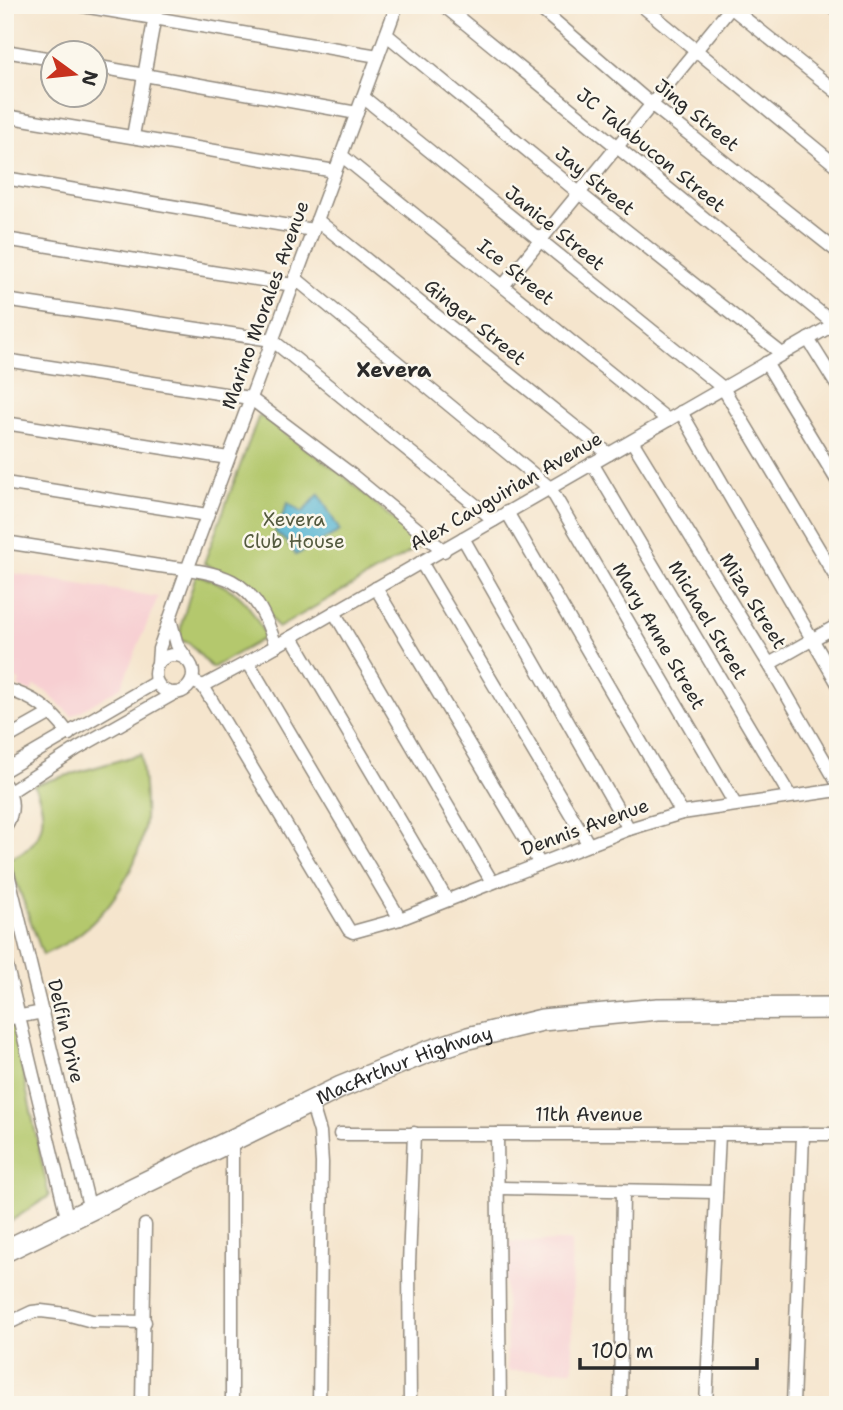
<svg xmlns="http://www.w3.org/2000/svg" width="843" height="1410" viewBox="0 0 843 1410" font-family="'Shantell Sans',sans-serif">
  <rect width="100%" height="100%" fill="#fbf7ec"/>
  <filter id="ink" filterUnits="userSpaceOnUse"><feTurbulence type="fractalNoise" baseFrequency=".0143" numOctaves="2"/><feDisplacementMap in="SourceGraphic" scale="14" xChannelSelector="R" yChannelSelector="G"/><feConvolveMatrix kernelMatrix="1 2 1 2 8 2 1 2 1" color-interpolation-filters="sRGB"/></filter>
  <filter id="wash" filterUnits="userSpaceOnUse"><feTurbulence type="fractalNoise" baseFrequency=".00686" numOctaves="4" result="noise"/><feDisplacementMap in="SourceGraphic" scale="28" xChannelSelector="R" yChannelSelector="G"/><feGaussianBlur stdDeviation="1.57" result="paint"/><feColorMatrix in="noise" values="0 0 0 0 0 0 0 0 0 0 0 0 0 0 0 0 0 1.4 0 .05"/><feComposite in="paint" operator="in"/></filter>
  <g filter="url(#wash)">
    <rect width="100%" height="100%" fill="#f5e5cd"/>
    <g fill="#f7cfd2">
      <path d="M5,572L158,597L121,687L72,716L45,691L34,686L32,692L18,687L20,680L5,676Z"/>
      <path d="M571,1241L573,1370L507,1371L505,1242Z"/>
    </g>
    <g fill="#b4c86d" stroke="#707a4c" stroke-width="2">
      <path d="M259,415L343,475L422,545L278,628L251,589L204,563Z"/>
      <path d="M196,574C240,591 245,596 266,637L212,668L189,643L179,640L182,622Z"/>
      <path d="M141,754C143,776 146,797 145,819C141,866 110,913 71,940C62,946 52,950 43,955L8,859C44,846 50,817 34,785Z"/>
      <path d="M13,1026L49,1196L5,1225V1028Z"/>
    </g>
    <path fill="#52b3d1" stroke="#3e6f7e" stroke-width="2" d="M319,494L340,531L296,555L287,542L275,532L288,503L302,513Z"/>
  </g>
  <g filter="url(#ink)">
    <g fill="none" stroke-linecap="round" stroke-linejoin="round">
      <defs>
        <g id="minor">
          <path d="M77,5L378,56"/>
          <path d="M443,5L834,324"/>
          <path d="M536,5L651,104L838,252"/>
          <path d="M641,5L838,167"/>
          <path d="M728,5L838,93"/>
          <path d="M830,5L838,12"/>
          <path d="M387,35L579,193L782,354"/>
          <path d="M5,51L52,59"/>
          <path d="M94,66L357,113"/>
          <path d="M363,97L723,388L838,581"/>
          <path d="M5,116L335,171"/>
          <path d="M133,136L157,5"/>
          <path d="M341,155L668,420"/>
          <path d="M5,178L313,230"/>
          <path d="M317,220L609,454"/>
          <path d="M5,239L293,285"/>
          <path d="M295,278L550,488L735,804"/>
          <path d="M503,286L733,5"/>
          <path d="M5,300L272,340L494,520"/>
          <path d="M808,339L838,387"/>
          <path d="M5,360L250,398L347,471L444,551"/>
          <path d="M766,363L838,482"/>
          <path d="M681,412L838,684"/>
          <path d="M5,423L228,458"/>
          <path d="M632,441L769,664L838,784"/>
          <path d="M592,463L790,796"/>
          <path d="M5,483L207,515"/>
          <path d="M507,512L682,813"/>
          <path d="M463,538L629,829"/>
          <path d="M5,542C56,550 108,558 159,566C182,569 211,570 232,581C258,595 267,620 276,646"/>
          <path d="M421,562L589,845"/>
          <path d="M376,588L540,864"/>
          <path d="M334,612L492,882"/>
          <path d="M170,619L177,645L187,659"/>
          <path d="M292,637L447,900"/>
          <circle cx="174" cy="674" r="19"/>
          <path d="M248,662L400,919"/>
          <path d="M158,663L159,649L187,570L397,5"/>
          <path d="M769,664L838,625"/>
          <path d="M192,681L203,686L248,662L838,322"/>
          <path d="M203,686L349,930L353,932L400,919L629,829L682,813L838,790"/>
          <path d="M5,689C33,696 51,710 69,734"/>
          <path d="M5,739L51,713"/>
          <path d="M5,770L156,682"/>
          <path d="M5,785C14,799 14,813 5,827"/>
          <path d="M10,792L78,748L175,693"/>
          <path d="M5,861L90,1210"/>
          <path d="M5,959L68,1221"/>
          <path d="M5,1019L43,1012"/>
          <path d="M311,1102L320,1132L322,1163L319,1405"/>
          <path d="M340,1134H838"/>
          <path d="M497,1134L500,1405"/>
          <path d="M499,1188L716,1192"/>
          <path d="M13,1321L32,1312L41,1311L66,1314L92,1321L145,1322"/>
          <path d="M142,1405L145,1225"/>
          <path d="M232,1405V1140"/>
          <path d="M410,1405L409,1264L414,1133"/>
          <path d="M620,1405L623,1191"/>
          <path d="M706,1405L719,1134"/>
          <path d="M793,1405L803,1134"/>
        </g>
        <g id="trunk">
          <path id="s1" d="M5,1251L341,1087L427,1052L468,1038L542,1020L658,1009L838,1008"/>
        </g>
      </defs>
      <use href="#minor" stroke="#90887c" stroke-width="15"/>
      <use href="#trunk" stroke="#90887c" stroke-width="24"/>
      <use href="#minor" stroke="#fff" stroke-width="12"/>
      <use href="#trunk" stroke="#fff" stroke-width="21"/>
    </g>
  </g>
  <g text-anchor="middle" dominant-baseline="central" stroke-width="5" stroke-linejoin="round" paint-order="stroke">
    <g font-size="19" fill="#2b2b2b" stroke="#fbf7ec">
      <text transform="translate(697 115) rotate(39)">Jing Street</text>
      <text transform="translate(651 150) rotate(39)">JC Talabucon Street</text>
      <text transform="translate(595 181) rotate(39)">Jay Street</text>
      <text transform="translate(555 228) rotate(39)">Janice Street</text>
      <text transform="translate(516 272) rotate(39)">Ice Street</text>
      <text transform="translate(265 305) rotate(-70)">Marino Morales Avenue</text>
      <text transform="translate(475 322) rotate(39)">Ginger Street</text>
      <text transform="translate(506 491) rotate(-30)">Alex Cauguirian Avenue</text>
      <text transform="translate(753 601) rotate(58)">Miza Street</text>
      <text transform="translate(708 620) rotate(59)">Michael Street</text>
      <text transform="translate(659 636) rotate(60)">Mary Anne Street</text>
      <text transform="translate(585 827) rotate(-20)">Dennis Avenue</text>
      <text transform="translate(66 1031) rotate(77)">Delfin Drive</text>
      <text stroke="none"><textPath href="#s1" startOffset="441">MacArthur Highway</textPath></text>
      <text x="589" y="1114">11th Avenue</text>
    </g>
    <g font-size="19" fill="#545a3f" stroke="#fbf7ec">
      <text x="294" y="519">Xevera<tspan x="294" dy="22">Club House</tspan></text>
    </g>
    <g font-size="21" font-weight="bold" fill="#2b2b2b" stroke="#fbf7ec">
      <text x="394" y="370">Xevera</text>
    </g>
  </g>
  <rect width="843" height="1410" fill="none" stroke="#fbf7ec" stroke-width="28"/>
  <g transform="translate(74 74) rotate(105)"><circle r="33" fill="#fbf7ec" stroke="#a8a59f" stroke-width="2"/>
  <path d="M0-5L12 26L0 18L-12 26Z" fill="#c8321e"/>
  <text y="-10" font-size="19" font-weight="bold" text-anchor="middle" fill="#2b2b2b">N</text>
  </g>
  <path d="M580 1358v10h177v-10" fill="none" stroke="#2b2b2b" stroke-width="3.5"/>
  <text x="591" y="1358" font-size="21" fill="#2b2b2b" stroke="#fbf7ec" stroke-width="5" paint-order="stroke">100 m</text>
</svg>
